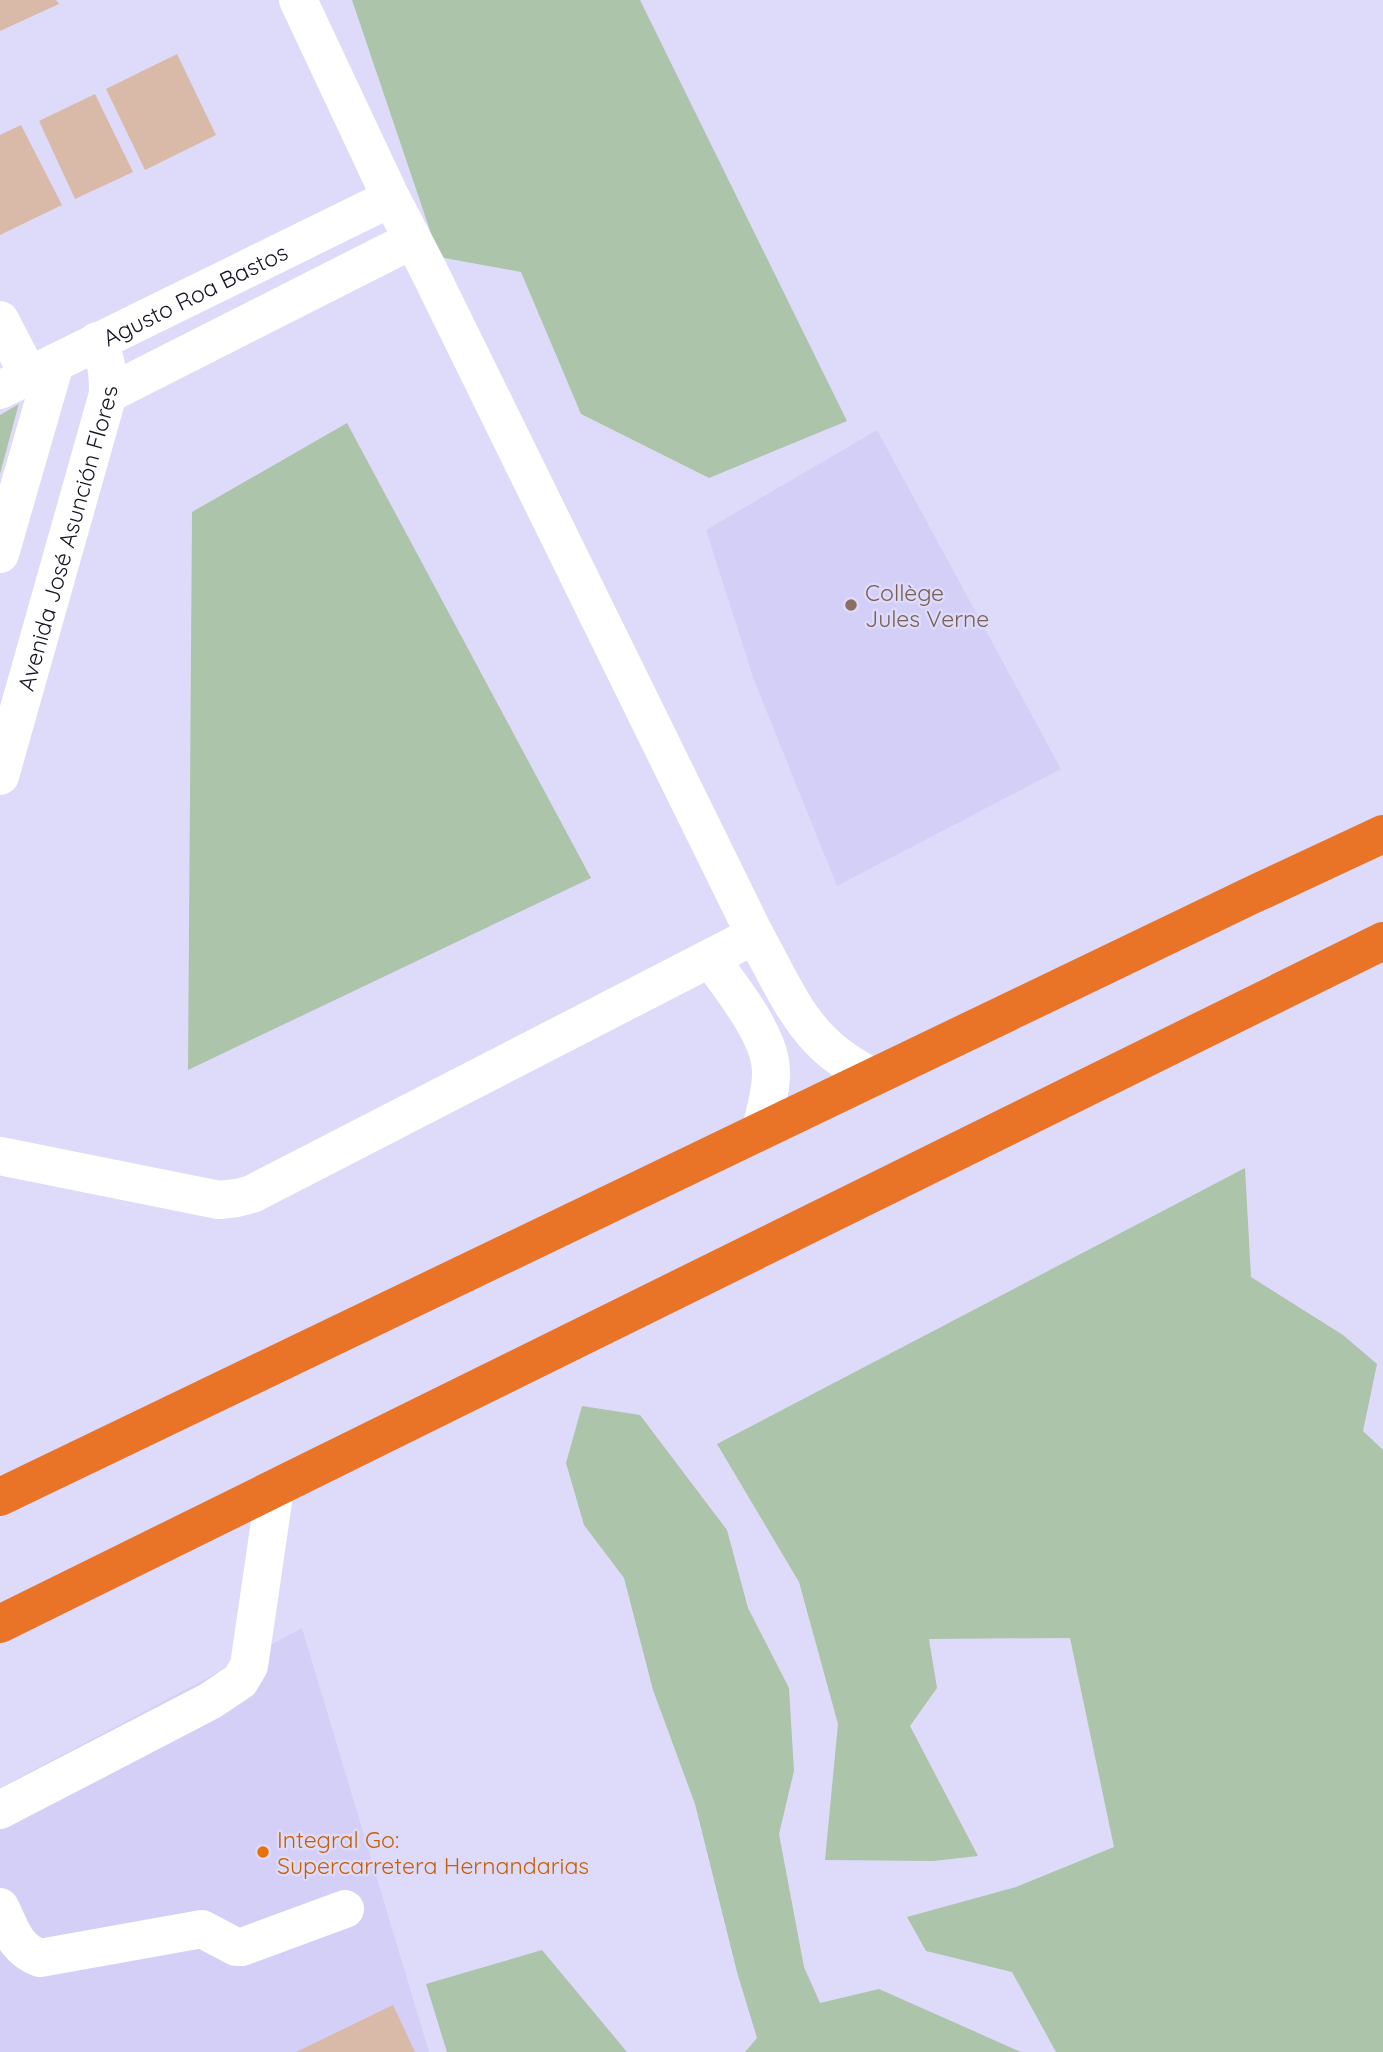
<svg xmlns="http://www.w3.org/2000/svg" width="1383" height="2052" viewBox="0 0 1383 2052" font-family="Quicksand,sans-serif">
  <rect width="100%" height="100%" fill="#dedbfa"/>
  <g fill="#d4cff6">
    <path d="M877,430L1061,769L837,886L754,680L706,530Z"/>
    <path d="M302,1628L429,2052H0V1788Z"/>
  </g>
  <g fill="#acc4a9">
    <path d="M352,0H640L847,421L709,478L581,414L521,272L439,257Z"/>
    <path d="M19,404V403L0,474V415Z"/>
    <path d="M347,423L591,878L188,1070L192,512Z"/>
    <path d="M1245,1168L1251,1277L1343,1335L1377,1364L1363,1431L1383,1450V2052H1056L1012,1972L926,1951L907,1917L1016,1887L1114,1847L1070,1638L929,1639L937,1688L910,1726L978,1856L933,1861L825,1860L838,1724L799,1582L717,1444Z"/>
    <path d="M582,1406L640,1415L727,1530L748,1608L789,1688L794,1771L779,1834L804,1967L820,2003L879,1989L1021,2052H745L757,2038L737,1972L695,1804L653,1690L624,1578L584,1525L566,1463Z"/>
    <path d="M542,1950L627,2052H447L426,1984Z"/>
  </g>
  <g fill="#d9baa8">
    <path d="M0,0H56L59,4L0,31Z"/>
    <path d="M177,54L216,135L145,170L106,89Z"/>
    <path d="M95,94L133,172L75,199L39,121Z"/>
    <path d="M21,125L62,205L0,235V135Z"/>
    <path d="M393,2005L415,2052H296Z"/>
  </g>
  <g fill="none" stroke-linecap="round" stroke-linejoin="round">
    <g stroke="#fff" stroke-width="38">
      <path d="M298,0L391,198L427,267L755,935C774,969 792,1011 819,1039C834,1055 853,1067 872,1077"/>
      <path d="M0,320L29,376"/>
      <path id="s1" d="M0,390L391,198"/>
      <path d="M108,394L412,240"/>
      <path d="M0,554L55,363"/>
      <path id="s2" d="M0,776L108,394C108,372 107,360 97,341"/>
      <path d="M710,958C730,986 764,1028 770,1061C774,1084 765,1109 761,1131"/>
      <path d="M0,1156L219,1200L237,1198L252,1194L755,935"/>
      <path d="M0,1810L210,1701L240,1681L249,1666L275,1488"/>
      <path d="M0,1907C11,1929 15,1949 40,1958L202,1929L236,1947H242L345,1909"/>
    </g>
    <g stroke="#e97326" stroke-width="38">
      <path d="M0,1497L1250,896L1383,834"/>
      <path d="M0,1624L1383,941"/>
    </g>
  </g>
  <circle fill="#8d6e63" stroke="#dedbfa" stroke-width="2.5" cx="851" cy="605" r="7"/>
  <circle fill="#e8710a" stroke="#dedbfa" stroke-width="2.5" cx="263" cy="1852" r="7"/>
  <g text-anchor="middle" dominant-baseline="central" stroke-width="5" stroke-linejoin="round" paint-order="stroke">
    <g font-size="23" fill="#171520" stroke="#dedbfa">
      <text stroke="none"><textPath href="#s1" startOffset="217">Agusto Roa Bastos</textPath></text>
      <text stroke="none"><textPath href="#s2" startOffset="247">Avenida José Asunción Flores</textPath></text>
    </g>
    <g font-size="23" fill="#785e54" stroke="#dedbfa" text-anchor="start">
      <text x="865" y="592">Collège<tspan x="865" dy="26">Jules Verne</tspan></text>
    </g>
    <g font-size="23" fill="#c56008" stroke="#dedbfa" text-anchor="start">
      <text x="277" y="1839">Integral Go:<tspan x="277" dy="26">Supercarretera Hernandarias</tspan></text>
    </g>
  </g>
</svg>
